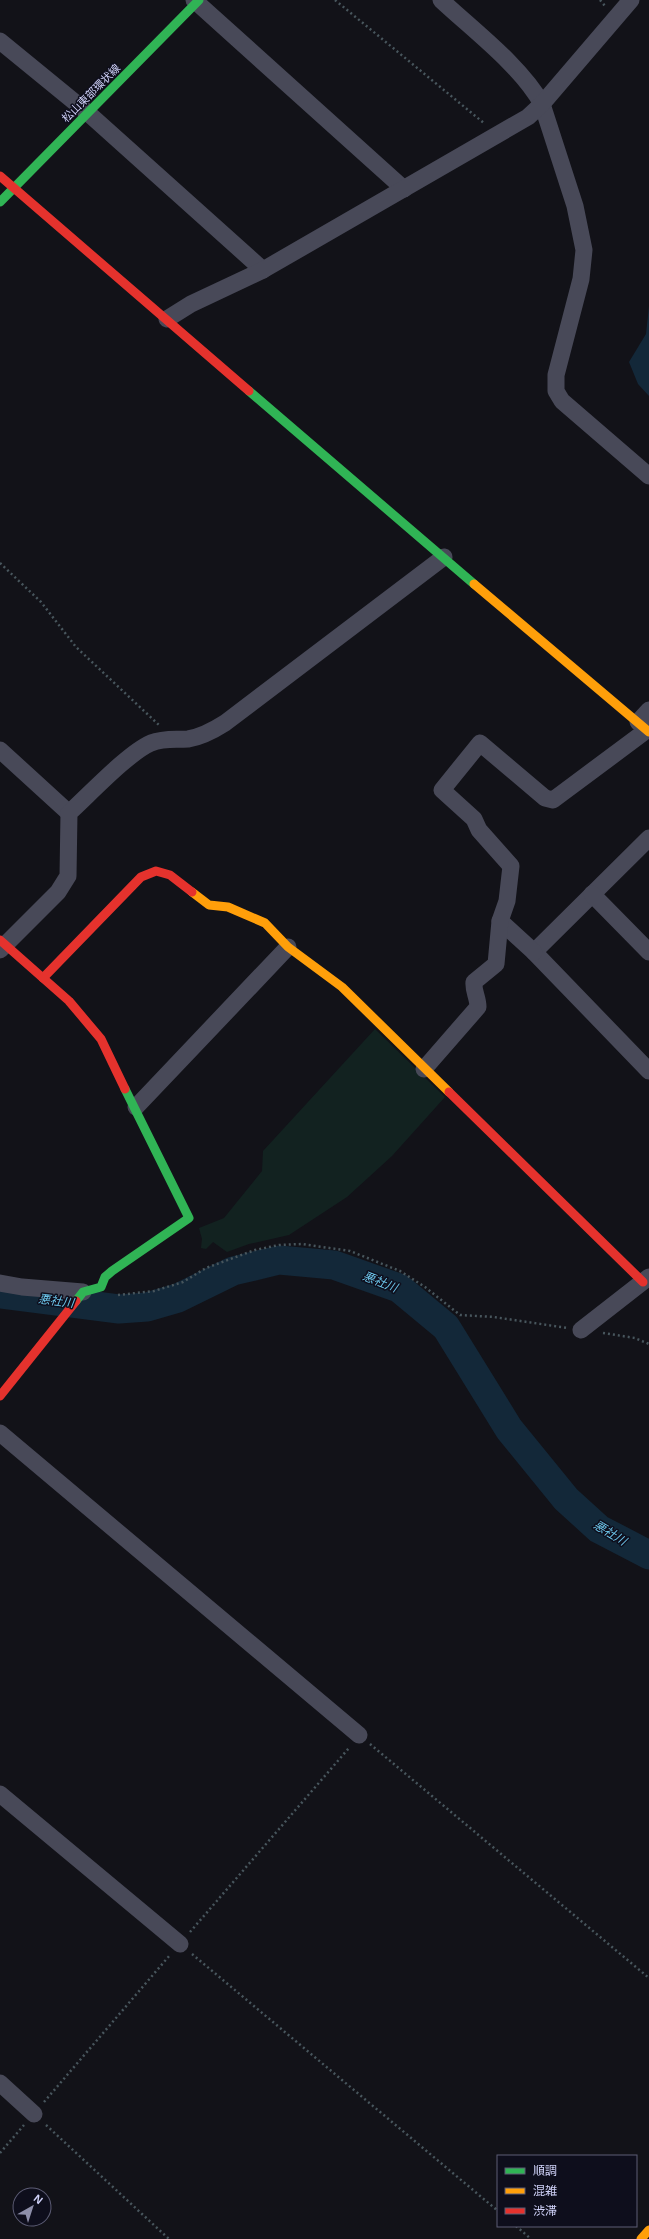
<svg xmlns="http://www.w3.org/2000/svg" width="649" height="2239" viewBox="0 0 649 2239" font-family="Helvetica,'Noto Sans JP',sans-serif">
  <rect width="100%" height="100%" fill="#121218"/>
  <path fill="#122220" d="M375,1029L445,1097L392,1156L347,1197L289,1235L249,1244L227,1252L213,1242L206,1249L201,1248L202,1239L199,1228L224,1218L262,1171L263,1151Z"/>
  <path fill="#132839" d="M649,306V396L638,384L629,362L646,334Z"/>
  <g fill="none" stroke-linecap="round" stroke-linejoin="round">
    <path stroke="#132839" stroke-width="29" d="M0,1294L119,1309L147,1307L178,1298L233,1271L279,1260L334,1265L399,1288L446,1327L509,1429L566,1499L599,1529L649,1555"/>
    <g stroke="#48565d" stroke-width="2.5" stroke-dasharray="2 3" stroke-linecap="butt">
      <path d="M335,0L485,124"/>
      <path d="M600,0L605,6"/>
      <path d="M0,563L41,602L76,647L159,725"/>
      <path d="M118,1295L154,1291L183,1282L206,1268L255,1250L279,1245L302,1244L350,1251L400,1271L425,1287L460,1315L494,1317L567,1328"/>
      <path d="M603,1333L635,1338L649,1344"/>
      <path d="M370,1744L649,1978"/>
      <path d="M190,1932L349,1748"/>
      <path d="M192,1954L498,2211"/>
      <path d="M44,2102L170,1955"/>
      <path d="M46,2125L169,2239"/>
      <path d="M0,2153L24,2125"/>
      <path d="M516,2226L531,2239"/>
    </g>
    <g stroke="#484958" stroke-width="17">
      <path d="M194,0L404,189"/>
      <path d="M441,0C473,30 521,66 542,104L575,206L584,250L581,279L556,375V391L562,401L649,476"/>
      <path d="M0,41L88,113L263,270"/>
      <path d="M167,319L191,304L263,270L528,117L542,104L631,0"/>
      <path d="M638,722L649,710"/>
      <path d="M0,750L69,813"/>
      <path d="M649,838L534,952L649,1071"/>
      <path d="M592,894L649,952"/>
      <path d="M500,921L534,952"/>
      <path d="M0,950L58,892L68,876L69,813C89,795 128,753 151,743C164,738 175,740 188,739C201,737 214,730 225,723L444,557"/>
      <path d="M424,1069L478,1007C478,997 473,991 474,982L496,964L500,921L507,901L511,866L479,830L474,819L442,790L480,743L545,798L553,800L647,730"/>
      <path d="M136,1107L288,947"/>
      <path d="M0,1283L22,1287L83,1292"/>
      <path d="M581,1330L649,1277"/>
      <path d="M0,1433L359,1735"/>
      <path d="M0,1794L180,1944"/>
      <path d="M0,2083L34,2114"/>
    </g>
    <g stroke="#30b455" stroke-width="9">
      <path d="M0,202L199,0"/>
      <path d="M249,391L474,584"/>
      <path d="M76,1301L83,1292L101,1287L105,1277L112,1271L189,1218L125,1089"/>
    </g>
    <g stroke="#ff9f0a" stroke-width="9">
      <path d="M474,584L649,732"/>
      <path d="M192,892L209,905L228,907L265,923L288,947L342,987L449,1092"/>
      <path d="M641,2239L649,2230"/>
    </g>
    <g stroke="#e5322d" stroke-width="9">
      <path d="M0,176L249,391"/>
      <path d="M0,940L69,1001L101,1039L125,1089"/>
      <path d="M43,978L141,877L156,871L170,875L192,892"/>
      <path d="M449,1092L643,1282"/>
      <path d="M0,1396L76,1301"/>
    </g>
  </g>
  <g text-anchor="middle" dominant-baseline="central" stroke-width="3" stroke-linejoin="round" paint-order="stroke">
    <g font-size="11" fill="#d0d2f9" stroke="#0e0e1c">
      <text transform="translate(91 93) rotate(-45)">松山東部環状線</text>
    </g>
    <g font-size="12" font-style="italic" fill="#6cc6eb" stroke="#0e0e1c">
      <text transform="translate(380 1282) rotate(21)">悪社川</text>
      <text transform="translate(56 1301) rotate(7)">悪社川</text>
      <text transform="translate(610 1533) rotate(31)">悪社川</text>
    </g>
  </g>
  <rect x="497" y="2155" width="140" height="72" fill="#0e0e1c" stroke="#5c5c74"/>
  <rect x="505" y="2168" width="20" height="6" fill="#30b455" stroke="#5c5c74"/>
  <text x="533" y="2175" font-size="12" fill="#d0d2f9">順調</text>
  <rect x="505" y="2188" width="20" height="6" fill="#ff9f0a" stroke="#5c5c74"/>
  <text x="533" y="2195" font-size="12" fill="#d0d2f9">混雑</text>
  <rect x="505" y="2208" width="20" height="6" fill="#e5322d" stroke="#5c5c74"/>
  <text x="533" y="2215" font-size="12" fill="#d0d2f9">渋滞</text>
  <g transform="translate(32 2207) rotate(39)"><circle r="19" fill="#0e0e1c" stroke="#5c5c74"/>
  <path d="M0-3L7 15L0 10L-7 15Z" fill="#8e8faa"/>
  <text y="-6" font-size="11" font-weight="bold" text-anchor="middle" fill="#d0d2f9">N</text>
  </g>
</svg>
